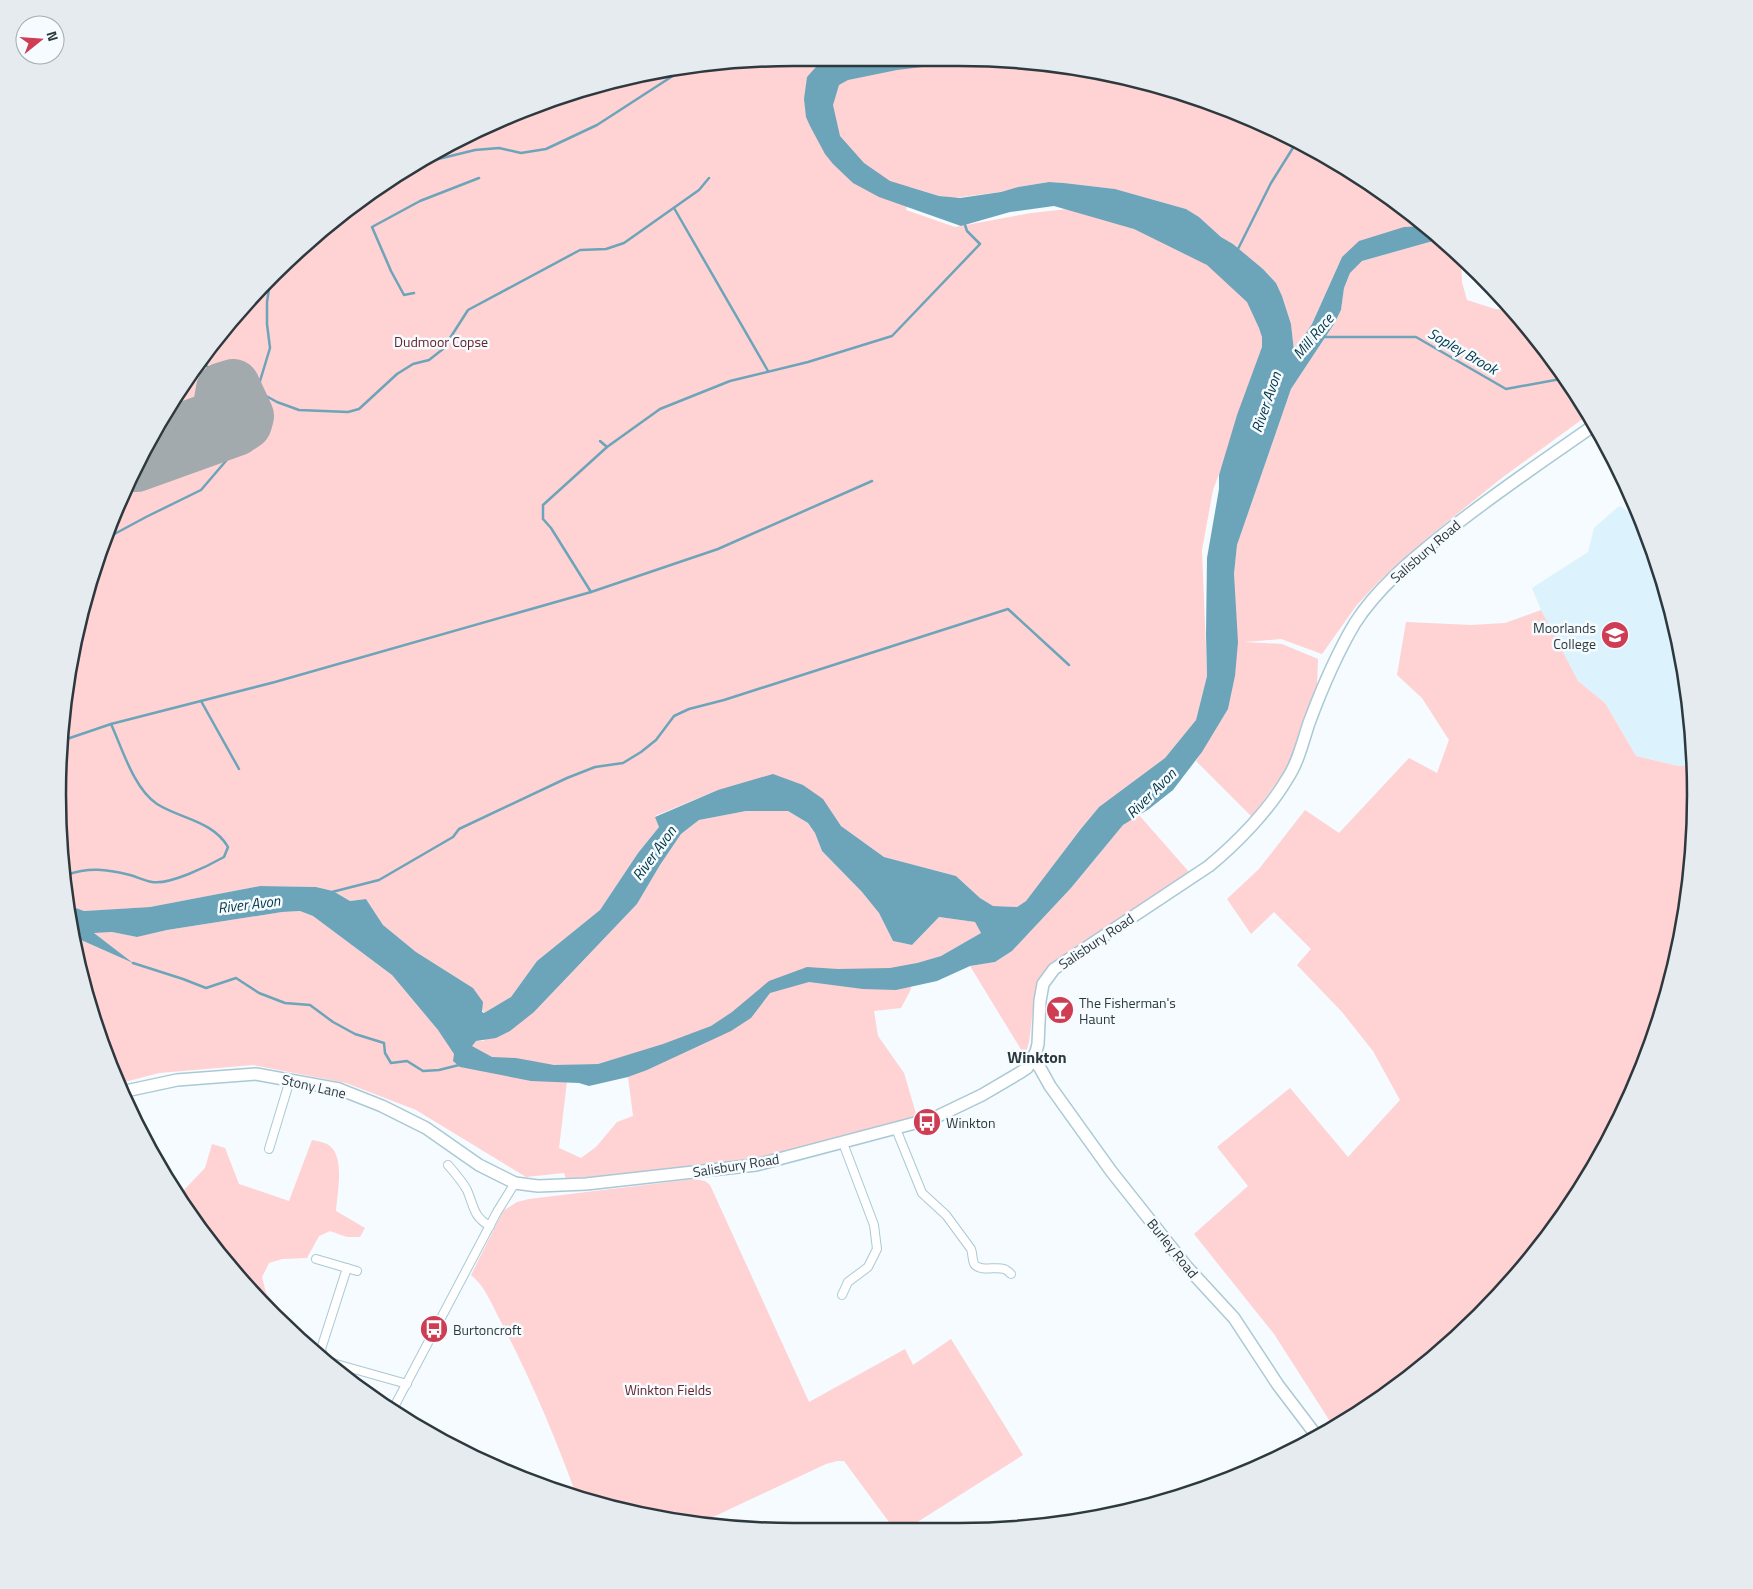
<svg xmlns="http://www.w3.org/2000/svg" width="1753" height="1589" viewBox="0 0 1753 1589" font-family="'Titillium Web',sans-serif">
  <rect width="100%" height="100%" fill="#f5fbfe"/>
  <path fill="#dcf3fd" d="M1619,506L1641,519L1681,650L1693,766H1678L1636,756L1605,703L1578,681L1545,620L1532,588L1588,552L1594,528Z"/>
  <g fill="#ffd2d3" fill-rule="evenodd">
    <path d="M795,58L1006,59L1103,72L1241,114L1368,182L1422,226L1404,227L1342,257L1312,324L1294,352L1291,324L1282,296L1276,283L1263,269L1233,244L1221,237L1199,217L1186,209L1115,189L1064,183L1049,182L1018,187L1001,192L953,198L939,196L910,187L906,210L955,227L1031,213L1068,209L1147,230L1215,264L1253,303L1269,341L1213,490L1202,550L1207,676L1196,720L1165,758L1099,807L1080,830L1026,901L1017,907L993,906L980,898L956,876L884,857L841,826L822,799L718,790L655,816L659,827L638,853L600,910L537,961L511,997L484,1013L473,988L416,952L383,925L366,899L350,901L333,891L316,887L260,886L150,907L84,911L68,905L58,794L64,698L83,604L134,468L210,346L273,274L346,210L469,133L557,97L650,72Z"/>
    <path d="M1433,241H1440L1461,258L1462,282L1467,300L1495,309L1510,310L1571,385L1588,415L1503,477L1432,534L1380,580L1356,606L1322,654L1281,639L1244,642L1282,644L1318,659L1317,687L1298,741L1286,770L1252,817L1196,761L1228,709L1235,676L1234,574L1237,545L1291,389L1334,324L1341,310L1344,288L1350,273L1362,261Z"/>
    <path d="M1541,610L1578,681L1605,703L1636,756L1678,766H1693L1695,794L1681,938L1640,1076L1571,1204L1480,1315L1368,1407L1333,1426L1274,1334L1194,1234L1248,1186L1217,1147L1290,1088L1348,1157L1400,1100L1373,1051L1342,1012L1297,965L1311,949L1274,912L1251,934L1227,899L1259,869L1305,810L1339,833L1409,758L1437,773L1449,740L1422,698L1397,675L1406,622L1471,625L1505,623Z"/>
    <path d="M746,811H788L808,823L815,833L822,851L862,892L879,913L893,941L912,945L939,917L975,922L981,933L941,956L917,963L910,991L901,1008L874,1011L878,1036L904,1073L917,1117L758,1160L680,1170L566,1179L564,1173L526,1177L416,1110L346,1083L253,1065L159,1073L117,1084L72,939V936L131,962L94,933L112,932L137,937L167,930L282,912L300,911L313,916L392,975L438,1030L455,1054L476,1041H483L534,1012L637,904L660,865L681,834L699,820ZM663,1045L664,1062L628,1077L633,1116L617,1122L596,1147L581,1158L559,1148L569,1065L598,1064Z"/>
    <path d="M1139,815L1189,872L1108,926L1050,967L1036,986L1029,1042L1025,1056L970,966L995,962L1012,951L1071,888L1123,825Z"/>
    <path d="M312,1140C317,1141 323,1142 327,1144C346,1154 337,1193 336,1211L365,1228L360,1237H347L330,1231L319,1236L307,1258L282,1259L269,1263L262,1277L266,1293L275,1304L279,1317L210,1243L191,1215L183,1191L205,1168L212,1144L225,1148L239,1184L289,1201Z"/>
    <path d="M694,1179L705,1181L710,1185L809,1402L905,1349L913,1365L951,1339L1023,1455L908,1528H897L889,1522L844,1461H837L826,1464L696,1525L577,1497C555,1436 530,1377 500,1320C492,1305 485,1286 471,1275L503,1211L517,1202L529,1199Z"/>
  </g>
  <path fill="#6ca4ba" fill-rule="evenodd" d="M824,58L942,59L923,67L897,70L848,80L839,85L833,105L840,136L864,163L890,181L939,196L960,198L1001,192L1018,187L1049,182L1064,183L1115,189L1186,209L1199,217L1221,237L1233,244L1263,269L1276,283L1282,296L1291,324L1294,351L1312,324L1342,257L1359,241L1404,227L1422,226L1440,241H1433L1362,261L1350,273L1344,288L1341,310L1334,324L1291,389L1237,545L1234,574L1238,642L1235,676L1228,709L1202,752L1173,790L1149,809L1123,825L1071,888L1012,951L995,962L970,966L937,981L896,990L863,989L809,982L770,993L751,1018L731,1031L647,1070L628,1077L589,1086L579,1083L531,1081L460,1067L453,1061L454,1054L438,1030L392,975L313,916L300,911L282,912L167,930L137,937L112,932L94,933L133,963L72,936L68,905L84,911L150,907L260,886L316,887L333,891L350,901L366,899L383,925L416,952L473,988L483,1002L482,1012L484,1013L511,997L537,961L600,910L638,853L659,827L655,817L718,790L773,774L803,785L823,799L841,826L884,857L956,876L980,898L993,906L1017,907L1026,901L1080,830L1099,807L1165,758L1196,720L1207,676L1206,635L1207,558L1219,489V475L1237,415L1262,347V337L1259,328L1247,302L1207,265L1134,229L1054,206L1010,212L961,226L879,197L853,183L833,164L825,154L810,126L806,117L804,99L807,77ZM746,811H788L808,823L815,833L822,851L862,892L879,913L893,941L912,945L939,917L975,922L981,933L941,956L917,963L890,968L838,969L807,967L769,981L732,1012L711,1026L663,1044L598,1064L554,1065L516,1058L492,1057L472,1046L476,1041L496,1038L510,1031L534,1012L637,904L660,865L681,834L699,820Z"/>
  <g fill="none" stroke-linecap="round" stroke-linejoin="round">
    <g stroke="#6ca4ba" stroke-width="2.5">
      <path d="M422,163L475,150L499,148L521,153L546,149L597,125L685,68"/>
      <path d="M674,208L768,371"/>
      <path d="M1237,251L1271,183L1296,143"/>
      <path d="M414,293L404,295L391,271L372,227L420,201L479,178"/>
      <path d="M1325,337H1416L1506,389L1566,378"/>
      <path d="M257,391L270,348L267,324V302L271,276L275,272"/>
      <path d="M244,398L257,391L277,402L299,410L348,412L359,409L397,374L413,364L429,360L443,349L468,310L580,250L606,249L624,243L699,190L709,178"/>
      <path d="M600,441L607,447"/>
      <path d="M107,538L146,517L201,490L237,448L251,434C250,423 249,410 245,399C239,386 213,370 200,362"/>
      <path d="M591,592L551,528L543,519V505L607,447L660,409L730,381L808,362L892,336L980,244L967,231L964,222"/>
      <path d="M201,701L239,769"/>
      <path d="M61,741L111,724L275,682L591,592L718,549L872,481"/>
      <path d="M66,875C89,867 106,869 130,875C137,877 145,881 152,882C170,885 208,866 224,857L228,847C213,821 181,819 157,804C134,789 122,748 111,724"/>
      <path d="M332,892L379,880L453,837L459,829L567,778L595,767L623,763L641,752L656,740L674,716L689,709L724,700L1008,609L1069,665"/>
      <path d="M133,963L183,979L206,988L236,978L259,993L285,1003L310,1005L333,1022L355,1034L384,1043L385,1053L391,1063L407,1061L423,1071L439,1070L459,1065"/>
    </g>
    <path stroke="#a2aaae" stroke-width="54" d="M136,465L236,429L245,423L247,416L233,386L223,389L218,417L151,441"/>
    <defs>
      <g id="street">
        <path d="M896,1129L922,1193L946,1215L971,1249C973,1254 972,1262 975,1265C982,1272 996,1266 1004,1269C1007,1270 1009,1272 1011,1274"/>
        <path d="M269,1149L290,1080"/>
        <path d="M448,1165C455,1173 462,1181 467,1190C474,1206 473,1217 490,1226"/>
        <path d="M316,1259L357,1271"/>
        <path d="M347,1268L321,1349L324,1359L336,1364L407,1384"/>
        <path d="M842,1295L848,1282L868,1267L877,1249L874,1225L843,1143"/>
        <path d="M393,1409L497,1212L515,1183"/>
      </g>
      <g id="secondary">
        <path d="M1033,1060L1040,1068L1050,1086L1111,1171L1187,1267L1234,1318L1278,1385L1316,1435"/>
        <path d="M121,1092L177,1080L256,1074L339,1089L382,1106L426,1128L479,1165L515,1183L538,1186L586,1184L756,1165L934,1118L982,1095L1021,1072L1027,1068L1036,1052L1038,1044L1040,1001L1043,984L1054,969L1209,866C1237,843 1269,810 1287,779C1298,763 1303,741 1309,723C1322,688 1336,655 1355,623C1377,589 1409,562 1440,537C1489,497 1542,462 1593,426"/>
      </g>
    </defs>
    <use href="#street" stroke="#aac9d5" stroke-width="10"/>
    <use href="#secondary" stroke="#aac9d5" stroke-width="14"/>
    <use href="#street" stroke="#fff" stroke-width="8"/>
    <use href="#secondary" stroke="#fff" stroke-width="11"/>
  </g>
  <defs>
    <symbol id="school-disc" viewBox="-11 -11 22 22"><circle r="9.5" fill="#ce3d53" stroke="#f5fbfe"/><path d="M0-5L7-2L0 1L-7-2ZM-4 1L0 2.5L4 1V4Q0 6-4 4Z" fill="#fff"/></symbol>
    <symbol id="bar-disc" viewBox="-11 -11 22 22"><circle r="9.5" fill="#ce3d53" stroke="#f5fbfe"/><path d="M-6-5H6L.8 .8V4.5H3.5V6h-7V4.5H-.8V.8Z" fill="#fff"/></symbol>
    <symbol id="bus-disc" viewBox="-11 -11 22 22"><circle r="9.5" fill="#ce3d53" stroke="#f5fbfe"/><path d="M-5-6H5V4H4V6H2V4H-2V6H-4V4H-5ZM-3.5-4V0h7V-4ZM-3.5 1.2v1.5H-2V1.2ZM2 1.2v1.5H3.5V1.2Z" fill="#fff"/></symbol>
  </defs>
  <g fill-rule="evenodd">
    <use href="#school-disc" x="1599" y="619" width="32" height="32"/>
    <use href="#bar-disc" x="1044" y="994" width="32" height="32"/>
    <use href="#bus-disc" x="911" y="1106" width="32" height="32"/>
    <use href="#bus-disc" x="418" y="1313" width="32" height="32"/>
  </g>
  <g text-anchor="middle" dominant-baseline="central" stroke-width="5" stroke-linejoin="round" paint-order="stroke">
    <g font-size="14" fill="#66232a" stroke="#f5fbfe">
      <text x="441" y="341">Dudmoor Copse</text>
      <text x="668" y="1389">Winkton Fields</text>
    </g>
    <g font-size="14" fill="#2d393e" stroke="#f5fbfe">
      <text transform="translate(1425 551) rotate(-41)">Salisbury Road</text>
      <text transform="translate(1096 941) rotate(-34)">Salisbury Road</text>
      <text transform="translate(314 1086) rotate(13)">Stony Lane</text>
      <text transform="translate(736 1165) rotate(-9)">Salisbury Road</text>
      <text transform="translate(1173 1248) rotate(51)">Burley Road</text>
    </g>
    <g font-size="14" fill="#2d393e" stroke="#f5fbfe" text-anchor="start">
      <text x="1596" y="627" text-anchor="end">Moorlands<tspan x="1596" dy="16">College</tspan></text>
      <text x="1079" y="1002">The Fisherman's<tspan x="1079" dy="16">Haunt</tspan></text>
      <text x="946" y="1122">Winkton</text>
      <text x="453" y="1329">Burtoncroft</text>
    </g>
    <g font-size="15" font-style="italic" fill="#023747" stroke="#f5fbfe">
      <text transform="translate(1313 336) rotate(-50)">Mill Race</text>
      <text transform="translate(1463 351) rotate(30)">Sopley Brook</text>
      <text transform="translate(1266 402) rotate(-71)">River Avon</text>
      <text transform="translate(1151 793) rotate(-45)">River Avon</text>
      <text transform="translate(654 853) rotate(-54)">River Avon</text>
      <text transform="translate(249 904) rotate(-7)">River Avon</text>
    </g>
    <g font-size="16" font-weight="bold" fill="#2d393e" stroke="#f5fbfe">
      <text x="1037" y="1057">Winkton</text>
    </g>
  </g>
  <path d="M0 0H1753V1589H0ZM794 66H959A728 728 0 0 1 1687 794V795A728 728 0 0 1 959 1523H794A728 728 0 0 1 66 795V794A728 728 0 0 1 794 66Z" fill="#e5ebef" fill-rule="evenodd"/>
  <path fill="none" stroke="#2d393e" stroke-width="2.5" d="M794 66H959A728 728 0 0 1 1687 794V795A728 728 0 0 1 959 1523H794A728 728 0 0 1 66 795V794A728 728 0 0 1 794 66Z"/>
  <g transform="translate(40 40) rotate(73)"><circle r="24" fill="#f5fbfe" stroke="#a5adb1"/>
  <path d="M0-4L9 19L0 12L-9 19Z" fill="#ce3d53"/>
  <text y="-8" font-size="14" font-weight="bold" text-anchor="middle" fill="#2d393e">N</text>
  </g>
</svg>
